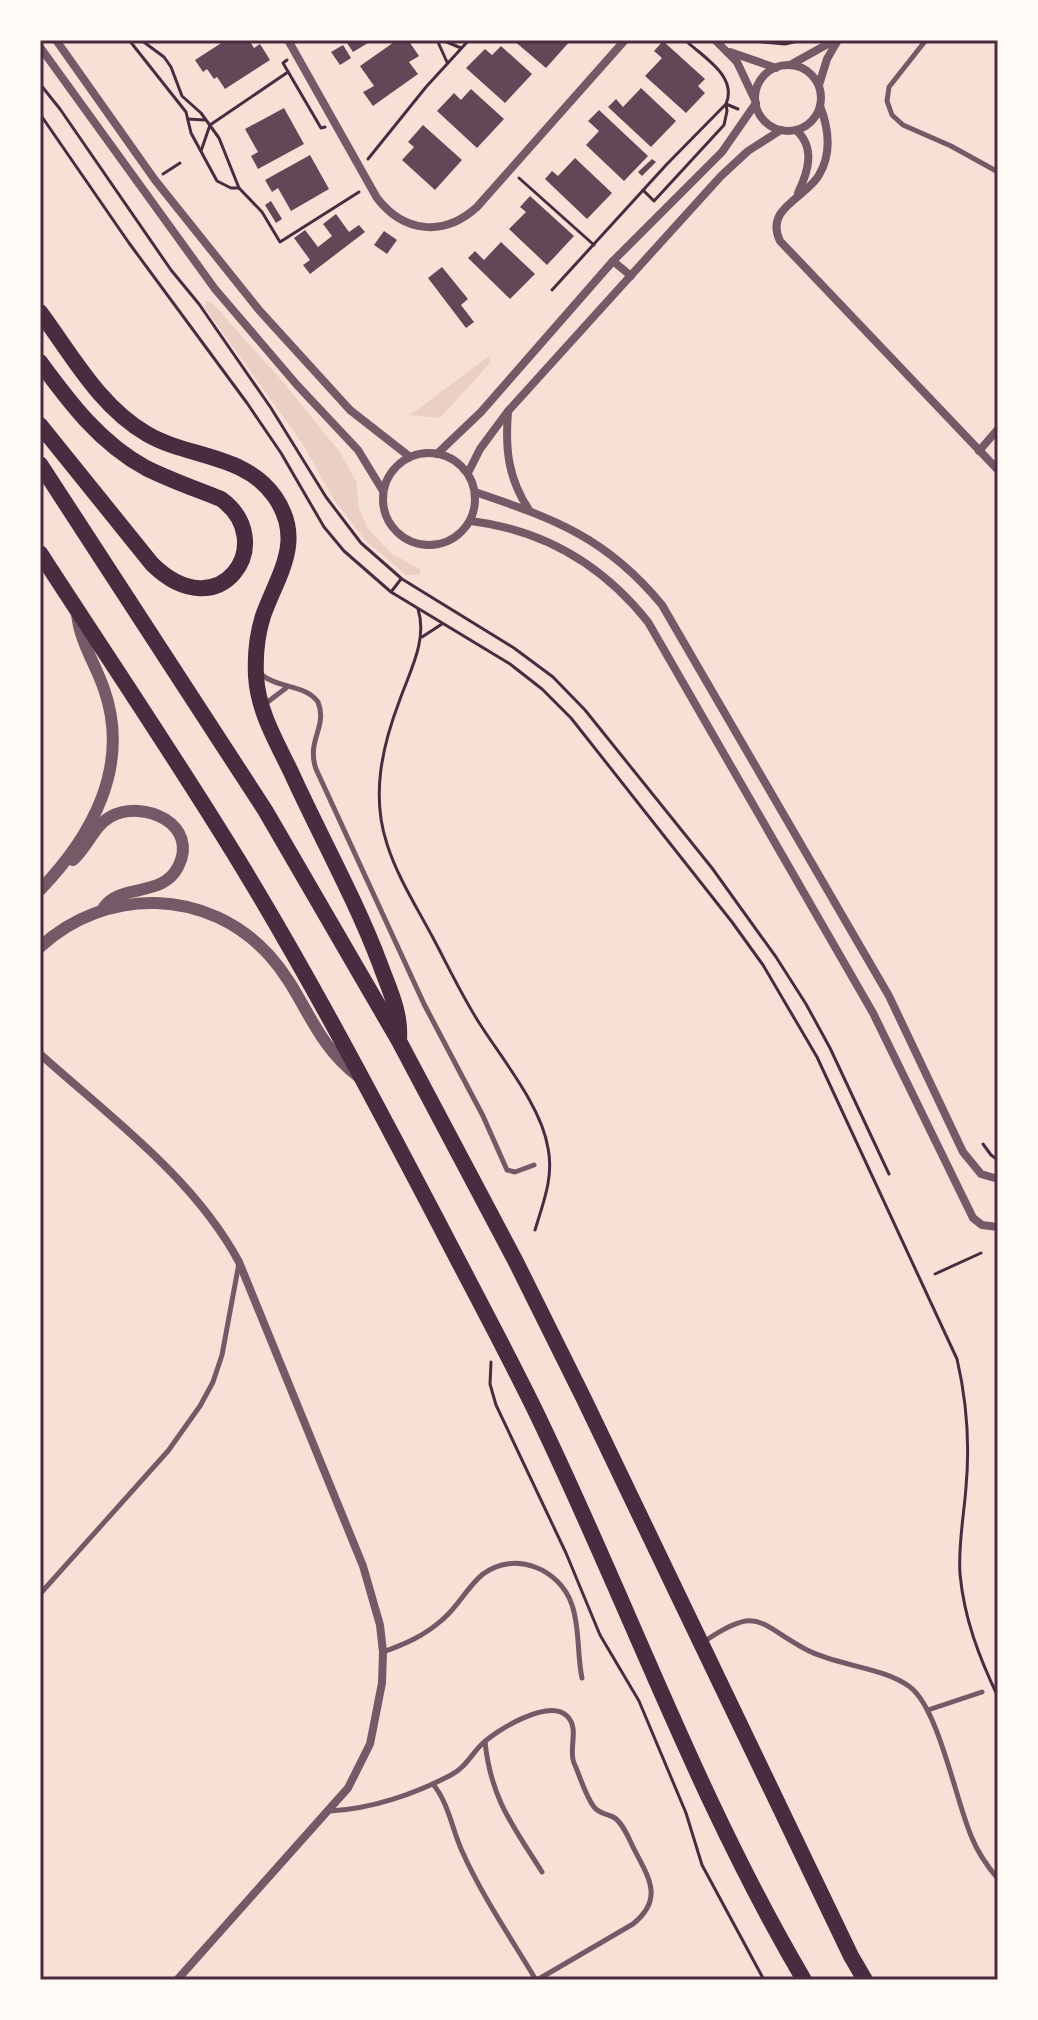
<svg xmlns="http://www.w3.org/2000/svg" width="1038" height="2020" viewBox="0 0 1038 2020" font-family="Jost,sans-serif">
  <rect width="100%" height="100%" fill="#f7e1d7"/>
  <g fill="#ebcfc5">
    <path d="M206,301L213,304L278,376L340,452L356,481L359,509L369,530L392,554L420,569V575H406L366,541L334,500L302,443L205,308Z"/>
    <path d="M489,356L491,362L440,418L410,415Z"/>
  </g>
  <g fill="#644757">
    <path d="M226,40H249L254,48L260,44L270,60L225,89L217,77L214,79L207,69L203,72L195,60Z"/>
    <path d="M345,40H373L353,52Z"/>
    <path d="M397,40H408L419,56L409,62L418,74L373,106L363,92L374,86L360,66Z"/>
    <path d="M513,40H571L546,68Z"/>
    <path d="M663,41L705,79L698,86L705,93L686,113L645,76L662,58L654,51Z"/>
    <path d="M343,45L351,58L340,65L331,52Z"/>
    <path d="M501,46L532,74L505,103L466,68L485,49L492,55Z"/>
    <path d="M641,88L676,121L651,147L608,107L616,99L623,107Z"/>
    <path d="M471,89L504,119L477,148L437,111L454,93L461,100Z"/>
    <path d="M284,108L304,144L258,169L251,156L258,152L245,129Z"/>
    <path d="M599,110L648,156L624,181L586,145L599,131L588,121Z"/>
    <path d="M423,125L462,160L435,190L402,160L414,147L408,142Z"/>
    <path d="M310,155L329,189L291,211L278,188L272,192L265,180Z"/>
    <path d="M575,158L612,193L587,219L545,179L552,171L558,176Z"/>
    <path d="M652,159L656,162L642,176L638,172Z"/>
    <path d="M530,196L574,236L547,265L509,229L526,212L520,207Z"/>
    <path d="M271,201L282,219L276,223L265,205Z"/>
    <path d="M336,214L349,232L359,225L365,232L310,274L303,265L310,260L294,238L305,230L318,247L332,236L323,224Z"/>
    <path d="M384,231L397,240L387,254L374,245Z"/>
    <path d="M501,242L535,274L510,299L468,258L475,251L484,260Z"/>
    <path d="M442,267L468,299L461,305L474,322L466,328L428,278Z"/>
  </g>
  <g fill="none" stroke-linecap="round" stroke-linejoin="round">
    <g stroke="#4a2c40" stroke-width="3">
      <path d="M129,40L186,112L191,133L217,181L231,188H239"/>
      <path d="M141,40L164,57L171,67L182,96L201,113L219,138L239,188L262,212L280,242L359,192"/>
      <path d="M437,40L447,62"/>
      <path d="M442,40L461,48"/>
      <path d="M741,40L785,44L803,40"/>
      <path d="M287,60L283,63L321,128L325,127"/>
      <path d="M40,84L60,109L171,270L199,304L271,408L326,497L361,543L402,579L514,648L553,677L585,710L712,868L776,957L806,1004L830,1048L889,1174"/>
      <path d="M40,114L129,243L247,403L281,453L324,527L344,551L391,592L510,664L542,689L571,718L732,922L763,965L817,1057L957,1359C967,1402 970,1443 966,1487C964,1516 958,1544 960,1574C964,1618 979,1657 998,1697"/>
      <path d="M188,119L204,120"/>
      <path d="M201,151L210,125L288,72"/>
      <path d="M368,159L426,87L469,40"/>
      <path d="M163,174L180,163"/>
      <path d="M519,178L594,245"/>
      <path d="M643,190L654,201L724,125L727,111L726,104L738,109"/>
      <path d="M552,290L667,164L726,104C738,76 703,57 685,40"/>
      <path d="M391,592L401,579"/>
      <path d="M418,609C428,640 409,673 399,702C382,747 371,796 387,844C397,876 416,906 432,936C447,964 461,994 478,1021C501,1058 541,1105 548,1148C554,1177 543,1203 535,1230"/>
      <path d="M422,637L442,624"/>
      <path d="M983,1144L991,1155L998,1160"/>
      <path d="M935,1274L981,1253"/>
      <path d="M491,1362L490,1384L496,1405L566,1553L600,1635L639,1701L686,1813L702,1865L764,1980"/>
    </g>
    <g stroke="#755966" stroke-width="5">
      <path d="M926,40L889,87L887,101L892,115L903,125L951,146L998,172"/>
      <path d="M262,675C279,689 305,684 318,702C328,727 306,740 316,769L424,1004L483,1116L507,1170L515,1172L534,1165"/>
      <path d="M265,704L286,688"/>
      <path d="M40,1594L168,1451L200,1406L213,1382L222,1355L239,1263"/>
      <path d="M705,1641C759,1604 758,1624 807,1650C838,1666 883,1667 910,1687C939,1709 956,1802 972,1838C978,1853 988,1867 998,1879"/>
      <path d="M383,1652C405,1644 424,1636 442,1620C458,1607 467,1587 483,1574C515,1550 560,1569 572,1605C580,1628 577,1655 582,1678"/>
      <path d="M928,1710L982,1692"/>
      <path d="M485,1742C491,1799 513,1826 542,1872"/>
      <path d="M433,1784C449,1804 452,1829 462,1851C482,1896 511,1938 536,1980"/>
      <path d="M330,1811C371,1809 415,1794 451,1775C465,1768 471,1755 481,1745C496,1730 549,1698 567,1716C580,1729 568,1748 574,1763C580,1776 585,1795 594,1807C599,1814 608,1814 615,1818C624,1825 629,1839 634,1849C649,1878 664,1899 633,1924L537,1980"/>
    </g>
    <g stroke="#755966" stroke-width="8">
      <path d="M56,40L155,180L259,310L350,410L410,457"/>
      <path d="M288,40L377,198C404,233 444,237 477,207L625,40"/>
      <path d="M715,40L737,62L754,98"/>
      <path d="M40,47L215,289L297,385L358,450L383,491"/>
      <path d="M730,52L776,68"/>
      <path d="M790,65L835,40"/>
      <circle cx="788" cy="98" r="33"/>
      <path d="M819,85L827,59L838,40"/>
      <path d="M820,106C829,129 832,153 819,175C806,198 764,208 780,241L998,470"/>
      <path d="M796,130C816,148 808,172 798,193"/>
      <path d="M613,261L631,276"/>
      <path d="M508,412C505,449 508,478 529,510"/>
      <path d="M979,451L998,429"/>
      <circle cx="429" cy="499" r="46"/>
      <path d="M437,454L481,412L613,261L722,152L756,103"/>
      <path d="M468,473L480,449L509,410L721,176L748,151L781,130"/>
      <path d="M475,492C555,519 607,538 662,605L889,996L963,1152L981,1174L998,1179"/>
      <path d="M471,521C543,530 602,564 648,622L873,1013L973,1218L982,1225L998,1227"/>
      <path d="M40,1054C110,1117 194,1178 239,1262L363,1566L380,1625L383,1652L382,1683L370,1744L348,1788L177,1980"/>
    </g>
    <g stroke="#755966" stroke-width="12">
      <path d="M73,860C87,848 94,826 110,817C144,798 200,825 178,867C162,898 122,883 104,907"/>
      <path d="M40,890C92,836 131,766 104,689C95,663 80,642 77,614"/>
      <path d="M40,947C106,886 208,888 269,955C306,996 311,1040 359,1077"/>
    </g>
    <g stroke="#4a2c40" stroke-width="16">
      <path d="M40,312C72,355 99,406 147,434C188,458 246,454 275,497C305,541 278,574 263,616C257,635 255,656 256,676C258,711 276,741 291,772C320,836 355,898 380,964C389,989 401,1012 399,1039"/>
      <path d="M40,362C70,403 100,443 146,468C170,480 196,489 221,499C280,542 220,631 152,564L40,425"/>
      <path d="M40,464L265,810L399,1041L516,1262L584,1399L851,1956L865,1980"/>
      <path d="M40,553C108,658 178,761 243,868C312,982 374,1100 436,1218C468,1280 502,1343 533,1406C626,1597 696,1797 804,1980"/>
    </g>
  </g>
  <rect width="1038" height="2020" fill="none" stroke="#fffaf5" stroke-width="84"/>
  <rect x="42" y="42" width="954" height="1936" fill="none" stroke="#4a2c40" stroke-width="3"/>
</svg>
